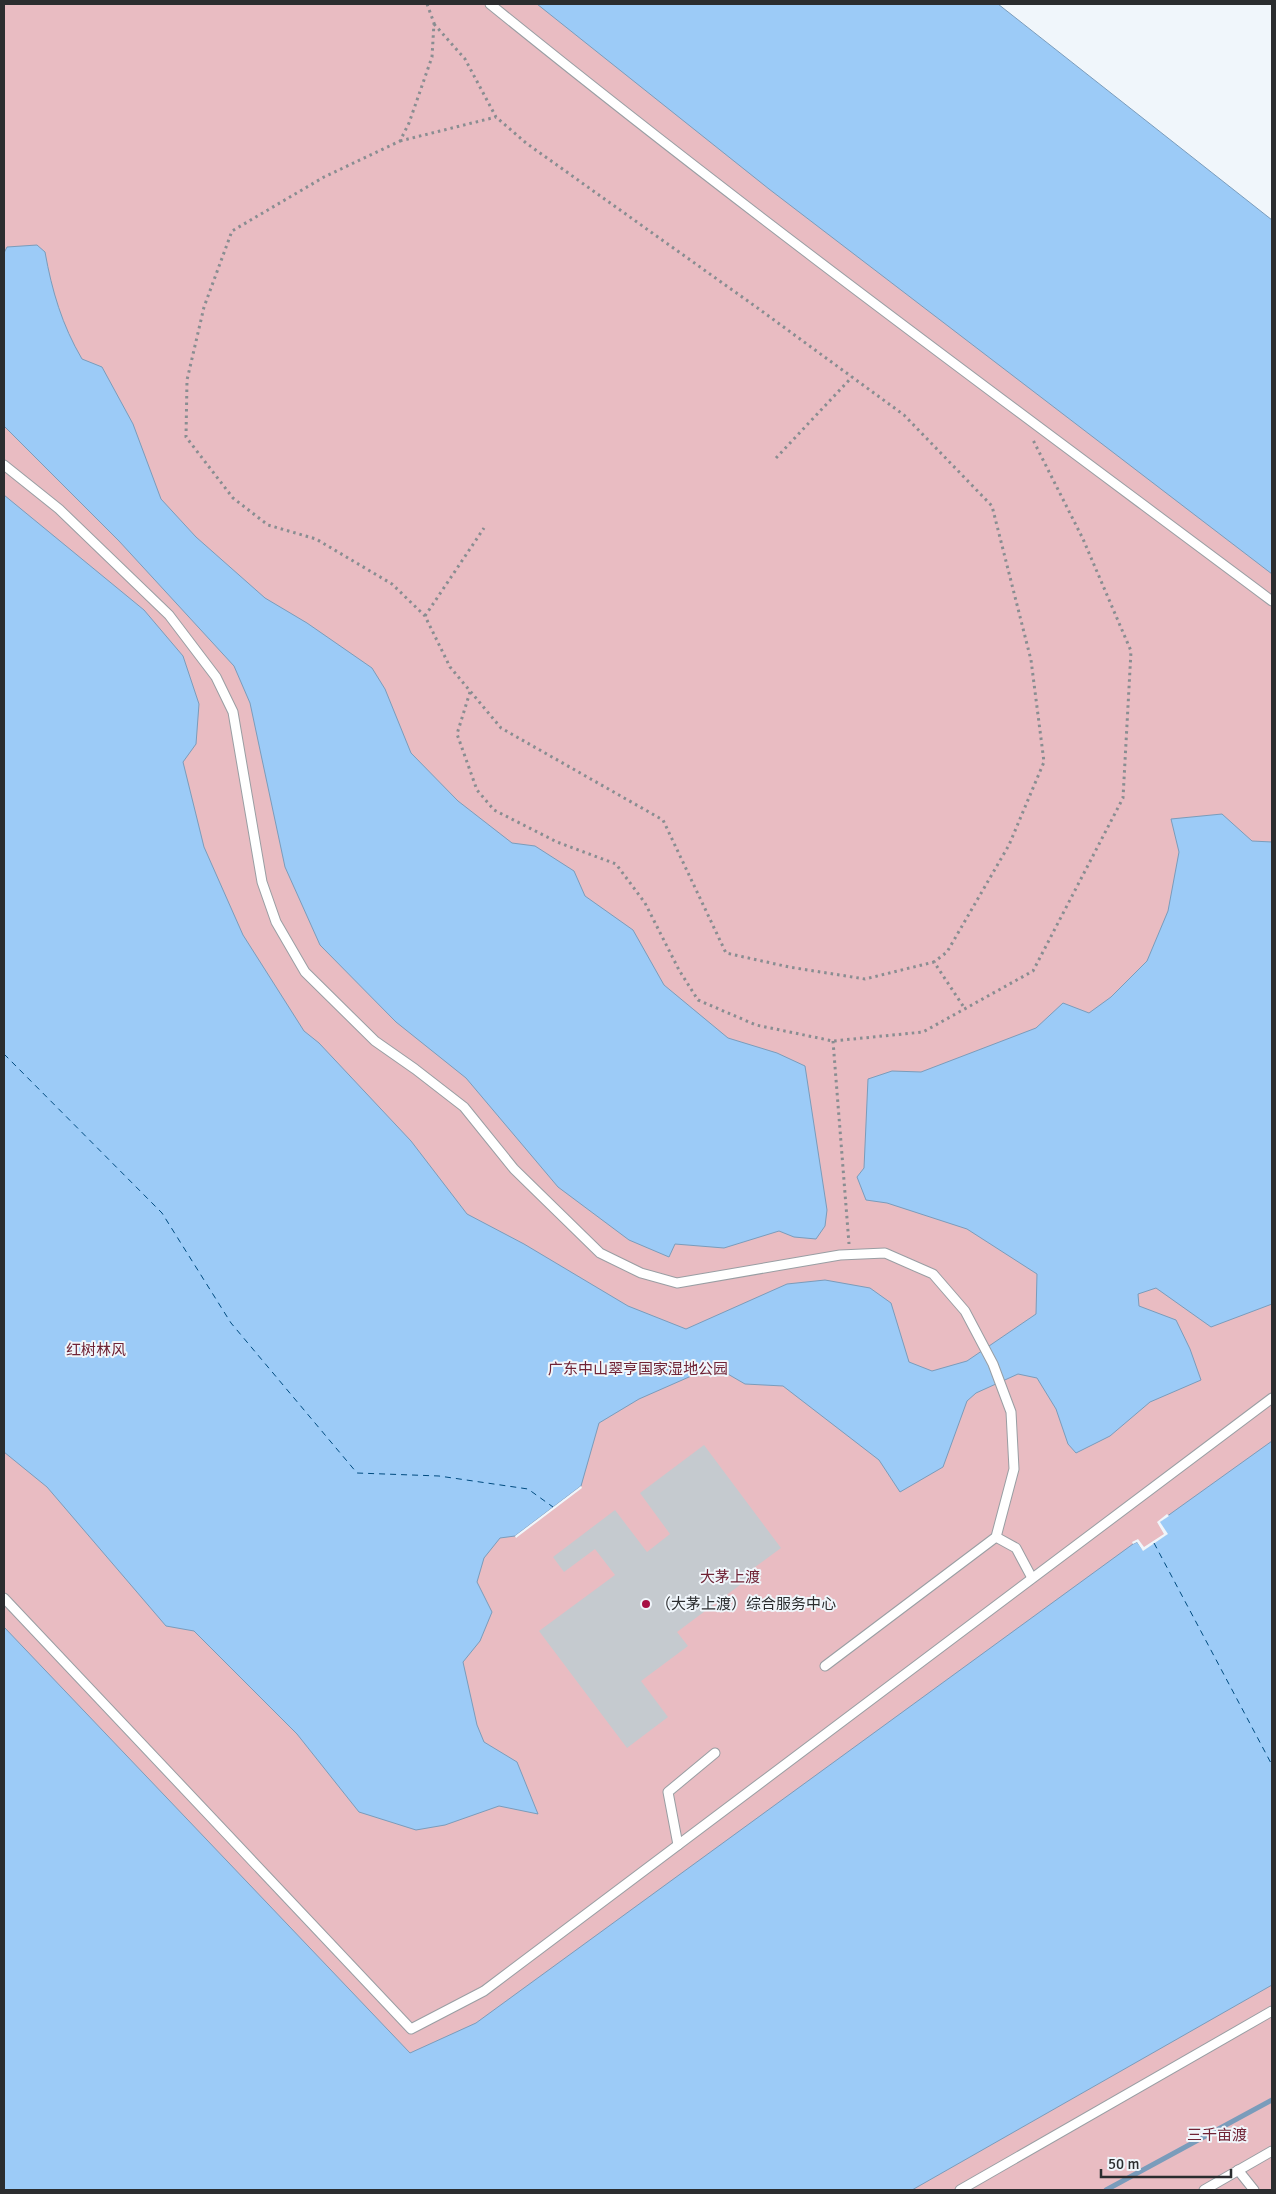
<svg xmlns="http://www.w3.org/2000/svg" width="1276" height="2194" viewBox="0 0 1276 2194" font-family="Signika,'Noto Sans SC',sans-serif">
  <rect width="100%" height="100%" fill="#f0f6fb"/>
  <path fill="#e9bcc2" d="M4,4H563L1272,549V2190H4Z"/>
  <g fill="#9ccbf7" stroke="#7a9cbb">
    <path d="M537,4H998L1272,220V574L769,189Z"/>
    <path d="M37,245L45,252C52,291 62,325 82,359L102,367L133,424L161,499L196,537L265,598L307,623L372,668L385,689L411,753L458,801L512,843L535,846L574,871L585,896L633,930L664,985L728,1038L777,1053L805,1066L827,1210L825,1226L816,1239L794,1237L779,1231L724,1248L675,1244L669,1257L629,1240L558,1187L466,1078L396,1022L320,945L285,867L250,703L234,666L119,541L4,426V253L7,247Z"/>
    <path d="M4,495L144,610L183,656L199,704L196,744L183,762L204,847L243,935L304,1031L319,1043L411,1141L467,1214L524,1244L628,1306L686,1329L787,1284L825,1280L870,1288L891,1303L909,1362L932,1371L967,1361L1036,1314L1037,1274L967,1229L887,1203L866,1200L857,1177L864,1168L868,1079L892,1071L921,1072L1036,1028L1063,1003L1089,1013L1111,997L1147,961L1168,911L1179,852L1171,819L1222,814L1252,841L1272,842V1304L1211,1327L1156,1288L1138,1294L1139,1306L1176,1320L1190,1349L1201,1380L1150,1402L1110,1436L1076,1453L1068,1444L1056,1409L1037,1378L1018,1374L976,1393L967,1401L943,1467L900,1492L879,1460L783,1386L745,1384L714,1366L639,1399L599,1423L581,1486L515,1536L500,1538L484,1558L477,1582L492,1612L480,1641L463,1662L477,1725L484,1742L517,1762L538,1814L499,1806L445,1825L416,1830L359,1812L297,1734L194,1631L166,1626L47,1487L4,1452Z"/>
    <path d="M1272,1441V1985L912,2190H4V1627L410,2053L476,2023L1133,1544L1137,1542L1143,1550L1167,1534L1159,1522Z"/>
  </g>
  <g fill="#f0f6fb">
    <path d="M581,1486L582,1488L516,1538L515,1536Z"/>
    <path d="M1167,1514L1169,1516L1160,1522L1168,1534L1143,1551L1137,1542L1133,1544L1132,1542L1138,1539L1144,1547L1164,1534L1157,1522Z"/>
  </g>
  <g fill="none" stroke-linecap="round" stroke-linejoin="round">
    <path stroke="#7a9cbb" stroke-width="5" d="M1106,2190L1272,2100"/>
    <g stroke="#004b80" stroke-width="1" stroke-dasharray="6 5" stroke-linecap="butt">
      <path d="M4,1054L162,1213L231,1323L357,1473L439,1476L528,1489L553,1507"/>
      <path d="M1154,1543L1272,1765"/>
    </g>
  </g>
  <path fill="#c5cacf" d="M704,1445L781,1548L751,1570L752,1576L677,1632L688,1646L641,1681L668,1717L627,1748L539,1631L615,1575L595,1549L564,1572L553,1557L615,1510L647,1552L670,1534L640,1493Z"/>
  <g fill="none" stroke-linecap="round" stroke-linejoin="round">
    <defs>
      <g id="service">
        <path d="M490,4C745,211 1010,405 1272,601"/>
        <path d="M4,465L59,509L169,615L216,677L233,712L262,882L276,922L305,972L375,1041L415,1069L464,1107L514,1169L600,1253L641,1273L677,1283L840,1255L885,1253L933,1274L965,1311L993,1364L1011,1412L1014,1469L996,1537L825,1666"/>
        <path d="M996,1537L1016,1548L1032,1578"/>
        <path d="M4,1598L411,2029L484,1991L1272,1398"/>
        <path d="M678,1845L668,1792L715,1753"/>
        <path d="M1238,2170L1254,2190"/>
        <path d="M960,2190L1272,2011"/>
        <path d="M1204,2190L1272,2151"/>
      </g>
    </defs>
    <use href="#service" stroke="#999ea3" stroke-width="11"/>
    <g stroke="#898d91" stroke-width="3" stroke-dasharray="2.5 4" stroke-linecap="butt">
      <path d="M427,4L434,23L432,57L409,123L400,141L324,177L232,231L204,307L187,380L186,437L233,498L268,525L316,539L392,584L425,616L450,667L501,728L663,820L726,953L789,967L865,979L934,962L965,1009"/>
      <path d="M434,24L465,59L496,117L526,143L759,309L904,415L992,506L1031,660L1044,762L1009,845L947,952L934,962"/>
      <path d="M400,141L496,117"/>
      <path d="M776,458L852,377"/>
      <path d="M425,616L484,528"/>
      <path d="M470,692L457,734L477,790L494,810L557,842L616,864L645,903L679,970L698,1000L756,1025L833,1041L923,1032L1033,971L1123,798L1131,651L1083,539L1032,438"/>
      <path d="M833,1041L849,1244"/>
    </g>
    <use href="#service" stroke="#fff" stroke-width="9"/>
  </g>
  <circle fill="#a71044" stroke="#f0f6fb" stroke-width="2" cx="646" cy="1604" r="5"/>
  <g text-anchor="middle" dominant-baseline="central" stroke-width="4" stroke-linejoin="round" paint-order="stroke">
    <g font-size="15" fill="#702335" stroke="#f0f6fb">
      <text x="96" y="1350">红树林风</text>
      <text x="638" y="1369">广东中山翠亨国家湿地公园</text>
      <text x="730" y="1577">大茅上渡</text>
      <text x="1217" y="2135">三千亩渡</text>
    </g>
    <g font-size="15" fill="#2b2d2f" stroke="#f0f6fb" text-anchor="start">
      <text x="656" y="1604">（大茅上渡）综合服务中心</text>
    </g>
  </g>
  <rect width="1276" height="2194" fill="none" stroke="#2b2d2f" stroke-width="10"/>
  <path d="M1101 2169v8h130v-8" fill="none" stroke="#2b2d2f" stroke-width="2.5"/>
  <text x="1108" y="2169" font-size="15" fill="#2b2d2f" stroke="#f0f6fb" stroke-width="4" paint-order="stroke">50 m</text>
</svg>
